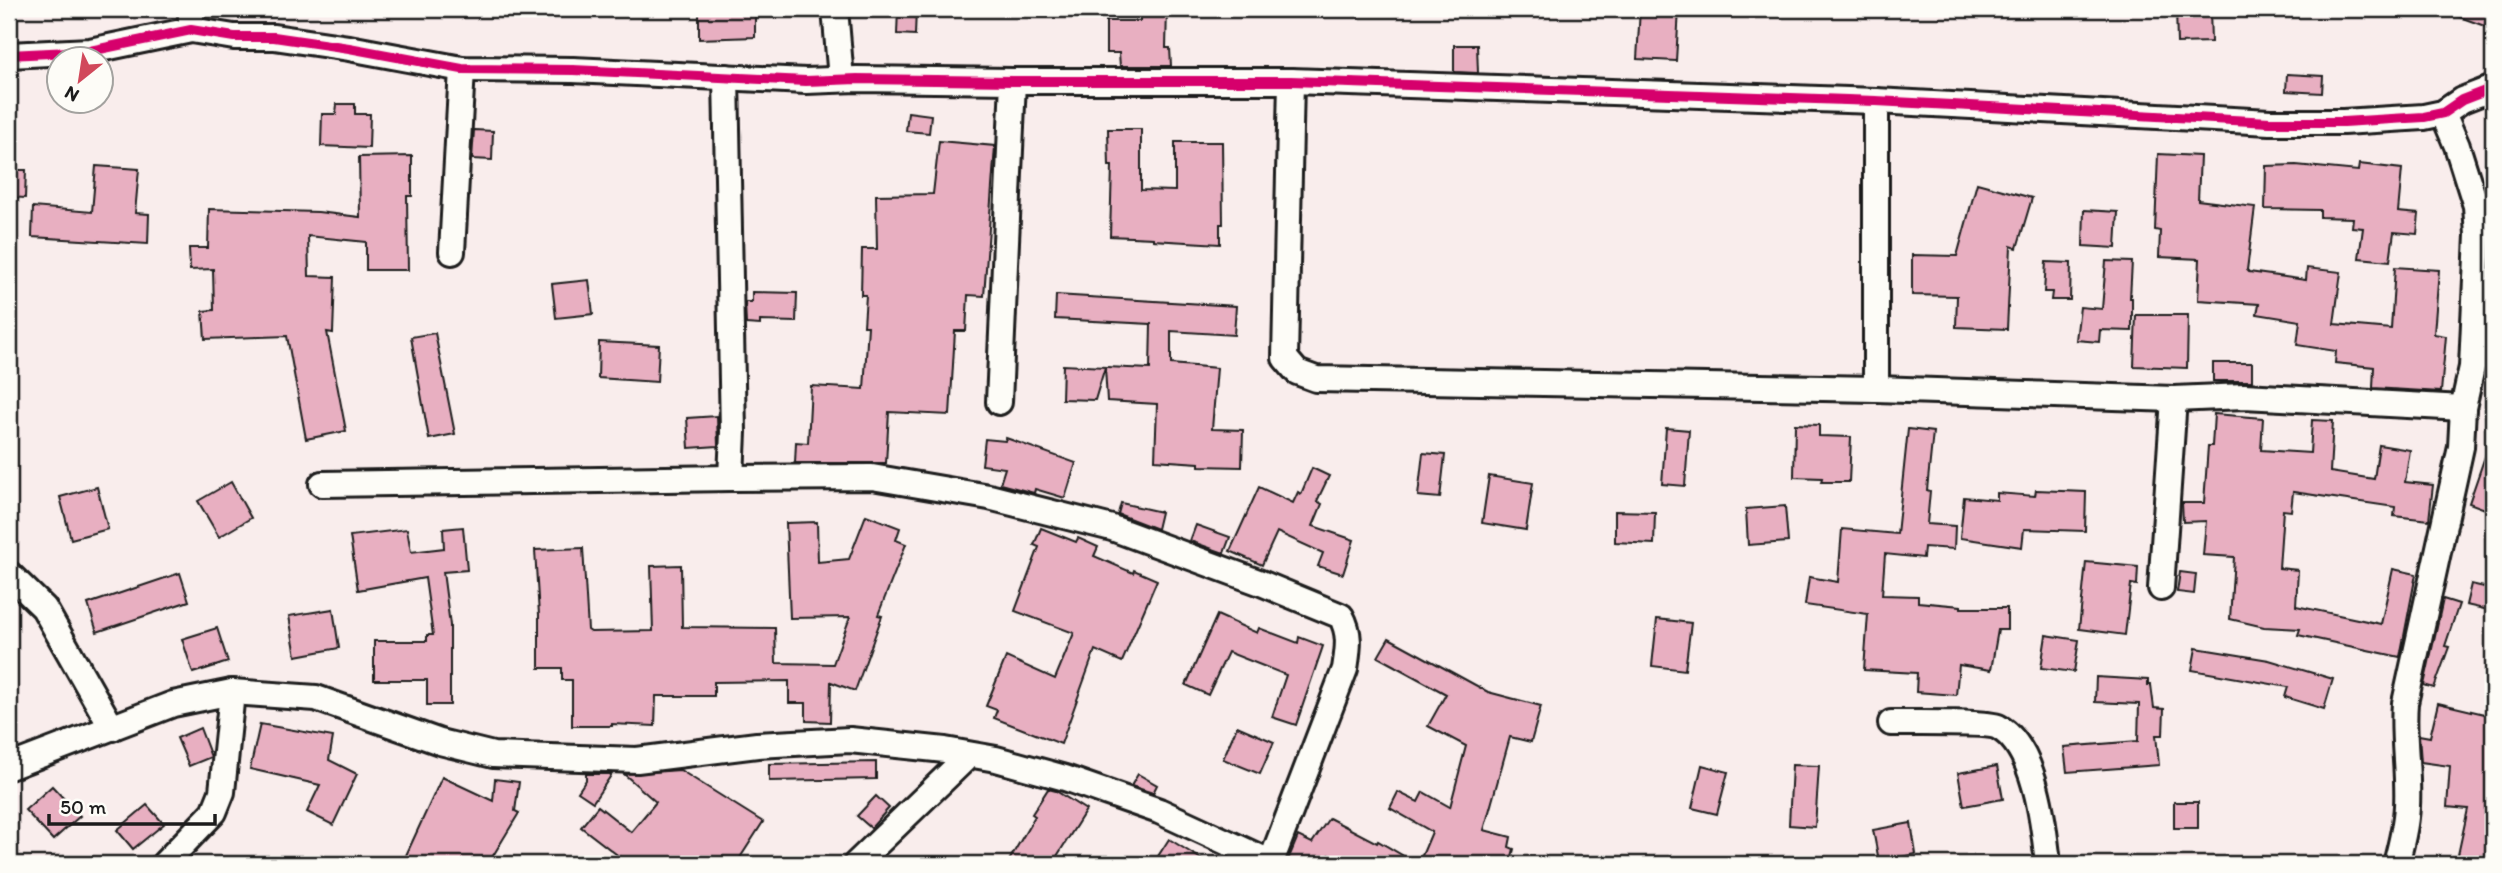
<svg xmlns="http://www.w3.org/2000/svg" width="2502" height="873" viewBox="0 0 2502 873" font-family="Itim,sans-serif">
  <rect width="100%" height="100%" fill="#f9edec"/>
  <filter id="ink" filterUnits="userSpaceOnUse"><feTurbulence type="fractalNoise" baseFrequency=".0143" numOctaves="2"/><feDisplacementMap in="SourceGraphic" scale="14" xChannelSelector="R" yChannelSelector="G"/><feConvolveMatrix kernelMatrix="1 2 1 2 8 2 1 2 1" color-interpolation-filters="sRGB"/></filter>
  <g filter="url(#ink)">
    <g fill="#e8afc1" stroke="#1c1c1c" stroke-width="2">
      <path d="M699,9H755V37L699,39Z"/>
      <path d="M898,9H916L915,35L897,34Z"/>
      <path d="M1140,9H1167L1166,48H1170L1171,66H1120L1119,53H1106V21H1140Z"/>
      <path d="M1640,9H1679L1676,61L1637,59Z"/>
      <path d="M2176,9H2210L2211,42L2177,43Z"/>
      <path d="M2443,9H2493V29L2443,11Z"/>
      <path d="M1454,45H1477L1478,73L1454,72Z"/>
      <path d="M2287,74L2323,76L2322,93L2286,91Z"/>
      <path d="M337,104H355V114H370L369,148L321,146L322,114H336Z"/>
      <path d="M908,112L931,115L929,133L906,131Z"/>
      <path d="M1108,129H1141V190L1175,191V142H1222L1223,224H1220V244L1153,240V238L1110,236L1112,166H1109Z"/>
      <path d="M474,130L493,131L492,160L472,159Z"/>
      <path d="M939,141L995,146L984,296L968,295L966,331H955L950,415L889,412L886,463H795L796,442L808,443L811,386L864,389L868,326H864L866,295H861L862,249H877L876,195L933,194Z"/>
      <path d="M2158,154L2200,156L2198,200L2255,207L2247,270L2249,272L2306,280L2307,268L2341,272L2334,324L2391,329L2395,267L2439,270L2434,334L2446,336L2441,392L2373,388L2374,367L2335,363L2336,351L2297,345L2300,321L2257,314L2259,304L2198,300L2200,259L2159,257L2160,231L2155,230Z"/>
      <path d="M412,156V196H407L408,270H366V242L308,236L309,276L335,277L333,333L327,332L346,431L306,439L287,336L205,339L203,311L214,310L213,269L190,270L189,248H208L209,209L318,212L360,217L359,157Z"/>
      <path d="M2359,164L2402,169L2398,212L2419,214L2417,234L2394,232L2390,261L2359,258L2363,228L2352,227L2353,218L2320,217V210L2265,209L2266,166L2296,165L2358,171Z"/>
      <path d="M96,166L139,169L135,213L149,214L148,244L32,237L33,207L92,212Z"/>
      <path d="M9,170H26L25,198L9,197Z"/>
      <path d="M1977,183L2032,198L2017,248L2011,246L2007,329L1956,327L1957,296L1912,295V255L1957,256Z"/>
      <path d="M2084,210L2118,212L2116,248L2083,246Z"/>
      <path d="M2106,261L2132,262L2130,298H2132V331L2100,330L2099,342L2076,340L2080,307L2102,309Z"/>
      <path d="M2046,262L2071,263L2070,300H2051L2052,292H2044Z"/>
      <path d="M589,280L593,314L556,318L552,284Z"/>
      <path d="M752,292L797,293L796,322L760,321V325L746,324L745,302H752Z"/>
      <path d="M1056,295L1236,306L1234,335L1171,331V364L1217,368L1212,429L1243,430L1242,467L1199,466V463L1155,460L1157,404L1107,401L1105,367L1095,400L1062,399L1063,365L1150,369L1151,324L1055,319Z"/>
      <path d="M2136,315H2188L2187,368L2134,366Z"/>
      <path d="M435,333L455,434L429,439L411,337Z"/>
      <path d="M599,342L659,345L657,382L598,378Z"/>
      <rect x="2213" y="363" width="39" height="18"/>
      <path d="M2214,414L2263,418L2261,450L2310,453L2312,420L2333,421L2330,472L2374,479L2379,445L2410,450L2405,482L2433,485L2429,520L2394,516L2395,507L2293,492L2291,511L2283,510L2279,568L2298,570L2296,606L2381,624L2393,569L2416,574L2400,657L2298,635L2300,629L2264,627L2230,619L2234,557L2203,555L2206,521L2183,522L2182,503H2204L2208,446H2212Z"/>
      <path d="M717,416L718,446L689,448L687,418Z"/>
      <path d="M1795,424L1819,425V436L1851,437L1849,482H1821L1822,478L1794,477Z"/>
      <path d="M1666,428L1689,430L1685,486L1662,484Z"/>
      <path d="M1908,429L1933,432L1927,490L1930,491L1927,524L1955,526L1954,549L1924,547L1923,558L1885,554L1882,595L1918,596V602L1961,606V608H2007V630H1998L1991,670L1959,665L1956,695L1916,692L1917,673L1864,670L1868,614L1805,605L1809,577L1838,582L1842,529L1897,534Z"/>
      <path d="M1006,438L1076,463L1065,498L1035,489L1034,493L1000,484L1005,468L982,465L985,439L1005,441Z"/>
      <path d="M2490,442H2493V512L2469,503Z"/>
      <path d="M1423,453L1445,455L1440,498L1418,496Z"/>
      <path d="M1312,468L1329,476L1317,501L1322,504L1313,526L1354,540L1343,574L1318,566L1323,553L1277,532L1262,565L1230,551L1259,487L1293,503L1298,492L1301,494Z"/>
      <path d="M1489,476L1533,483L1526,530L1482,523Z"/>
      <path d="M231,482L251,518L219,537L198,501Z"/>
      <path d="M97,487L108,529L71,539L60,497Z"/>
      <path d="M2036,490L2086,492L2085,531L2024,529L2022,547L1960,538L1964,497L1997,500V493L2035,496Z"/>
      <path d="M1121,503L1161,512L1157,529L1118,514Z"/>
      <path d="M1785,506L1788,542L1748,545L1746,509Z"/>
      <path d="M1615,511L1655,512L1654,544L1615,542Z"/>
      <path d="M866,515L900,528L896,540L906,544L878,615L882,616L855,691L831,682L830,722L806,721V703H789V681L714,682V696H656L655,726L612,724V726H572V680H562V668H539V615L535,550L583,548L588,630L591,632L653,631L651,566L681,565L682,627L775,628L776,663L833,664L850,617L790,618L786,523L817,522L818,562L849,559Z"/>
      <path d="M1196,525L1230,537L1224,553L1190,541Z"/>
      <path d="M463,527L467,570L443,572L450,625V705H427V680H374V641H427V635H433L425,578L358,590L350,536L407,529L411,552L444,548L443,529Z"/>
      <path d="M1041,528L1076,542L1078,538L1098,547L1094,556L1133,573L1134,570L1157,580L1122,662L1095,650L1061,744L994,718L997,710L986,706L1006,657L1055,679L1074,633L1015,611L1039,547L1034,545Z"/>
      <path d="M2086,562L2138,567L2137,585L2131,584L2125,635L2079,629Z"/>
      <path d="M2180,572L2196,574L2194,594L2177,592Z"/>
      <path d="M180,573L189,601L97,632L88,604Z"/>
      <path d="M2471,584L2493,589V611L2466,605Z"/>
      <path d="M2443,599L2459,604L2445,646L2449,647L2434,688L2424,685Z"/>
      <path d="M333,609L339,648L296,656L289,616Z"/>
      <path d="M1217,615L1257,633L1259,628L1298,643L1299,637L1323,646L1296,725L1272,717L1286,675L1228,652L1208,695L1186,685Z"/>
      <path d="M1657,619L1691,623L1685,670L1652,666Z"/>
      <path d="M217,628L228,662L193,673L182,639Z"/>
      <path d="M2046,635L2079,640L2074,672L2041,668Z"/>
      <path d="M1389,638L1488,692L1541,706L1531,742L1510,737L1484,830L1511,837L1509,847L1514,849L1510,864H1438L1421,858L1432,832L1390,808L1398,792L1418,802L1423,792L1450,807L1466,746L1428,726L1446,694L1378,657Z"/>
      <path d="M2196,648L2269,660L2333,679L2324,709L2285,697L2288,687L2192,670Z"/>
      <path d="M2096,677L2148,680V685H2151L2154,708L2164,709L2163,735H2156L2159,765L2067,772L2064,747L2138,741L2139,704L2095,702Z"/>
      <path d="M2438,703L2493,716V864H2456L2468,809L2447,807L2450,766L2421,762L2419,735L2430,737Z"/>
      <path d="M260,724L333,737L329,760L357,774L333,825L307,812L320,785L250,769Z"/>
      <path d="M1237,726L1274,742L1260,774L1223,759Z"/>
      <path d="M200,728L211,757L189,766L177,738Z"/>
      <path d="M876,762V779L769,781V764Z"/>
      <path d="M1702,765L1728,772L1717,814L1692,808Z"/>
      <path d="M1792,765L1819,766L1815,827L1789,825Z"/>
      <path d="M1997,766L2003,799L1964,806L1958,773Z"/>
      <path d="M680,770L763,822L736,864H629L581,827L598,806L631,832L656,802L624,774Z"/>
      <path d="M586,774H612L593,802L578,792L586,780Z"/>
      <path d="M1138,774L1157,785L1153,793L1131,786Z"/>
      <path d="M442,777L493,801L495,779L519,782L515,811L519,813L488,864H402Z"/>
      <path d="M52,786L80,816L53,840L25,810Z"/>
      <path d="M1048,789L1056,791L1086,810L1052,864H1007L1035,816L1032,814Z"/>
      <path d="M876,796L889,808L871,828L857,816Z"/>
      <rect x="2174" y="802" width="24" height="26"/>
      <path d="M147,805L164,824L133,849L117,830Z"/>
      <path d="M1329,818L1377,843L1378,841L1417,864H1347L1329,855L1326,864H1289L1288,860L1298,836L1312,843Z"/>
      <path d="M1911,823L1916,854L1879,861L1873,830Z"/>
      <path d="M1169,839L1209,864H1153Z"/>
    </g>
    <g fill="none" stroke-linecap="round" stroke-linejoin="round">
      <defs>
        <g id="minor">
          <path d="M835,9L841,79"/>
          <path d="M191,30V9"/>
          <path d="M9,55L90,51L191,30L234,37H274L349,48L462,69L573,70L806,81L857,79L1013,81H1291L1876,101L2270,122H2343L2424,117L2443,113L2462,100L2493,88"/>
          <path d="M726,77L733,432L731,478L872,477L989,497L1112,528L1261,583L1341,616C1351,634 1348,649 1345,669L1271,862"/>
          <path d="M1291,81L1285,358L1297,372L1316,379L1876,389L2174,399L2244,396L2463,408"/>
          <path d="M452,252L462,69"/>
          <path d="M1876,389V101"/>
          <path d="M999,402L1013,81"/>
          <path d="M322,484L731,478"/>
          <path d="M9,574L44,608L112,728"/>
          <path d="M2161,588L2174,399"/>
          <path d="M1891,723C1908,723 1989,722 1998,727C2036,747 2044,826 2048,864"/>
          <path d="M9,767L173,704L232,692L316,698L440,742L493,755L637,760L757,745L850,740L945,750L996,759L1065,778L1159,811L1274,864"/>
          <path d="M164,864L214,812L222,792L232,692"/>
          <path d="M856,864L969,755"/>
          <path d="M2396,864C2401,845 2406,826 2407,806C2409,771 2402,737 2405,703L2461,447L2463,408L2472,367L2478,235L2476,206L2457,146L2443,113"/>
        </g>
      </defs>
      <use href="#minor" stroke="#1c1c1c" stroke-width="30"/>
      <use href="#minor" stroke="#fdfcf7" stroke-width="24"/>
      <defs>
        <path id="cycleway" d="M9,55L90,51L191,30L234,37H274L349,48L462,69L573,70L806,81L857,79L1013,81H1291L1876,101L2270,122H2343L2424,117L2443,113L2462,100L2493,88"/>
      </defs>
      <use href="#cycleway" stroke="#fdfcf7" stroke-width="15"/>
      <use href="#cycleway" stroke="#d6006c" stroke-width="10"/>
    </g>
  </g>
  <rect width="2502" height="873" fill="none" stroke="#fdfcf7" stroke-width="35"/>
  <rect x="18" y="18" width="2467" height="838" fill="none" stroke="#1c1c1c" stroke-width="2.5" filter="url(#ink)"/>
  <g transform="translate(80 80) rotate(210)"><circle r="33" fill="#fdfcf7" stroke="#a3a29f" stroke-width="2"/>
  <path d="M0-5L12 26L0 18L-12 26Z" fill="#d1495b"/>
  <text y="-10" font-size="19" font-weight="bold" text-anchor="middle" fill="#1c1c1c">N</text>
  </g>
  <path d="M49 814v10h166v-10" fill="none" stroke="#1c1c1c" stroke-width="3.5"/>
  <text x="60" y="814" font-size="21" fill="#1c1c1c" stroke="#fdfcf7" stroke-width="5" paint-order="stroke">50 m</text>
</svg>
